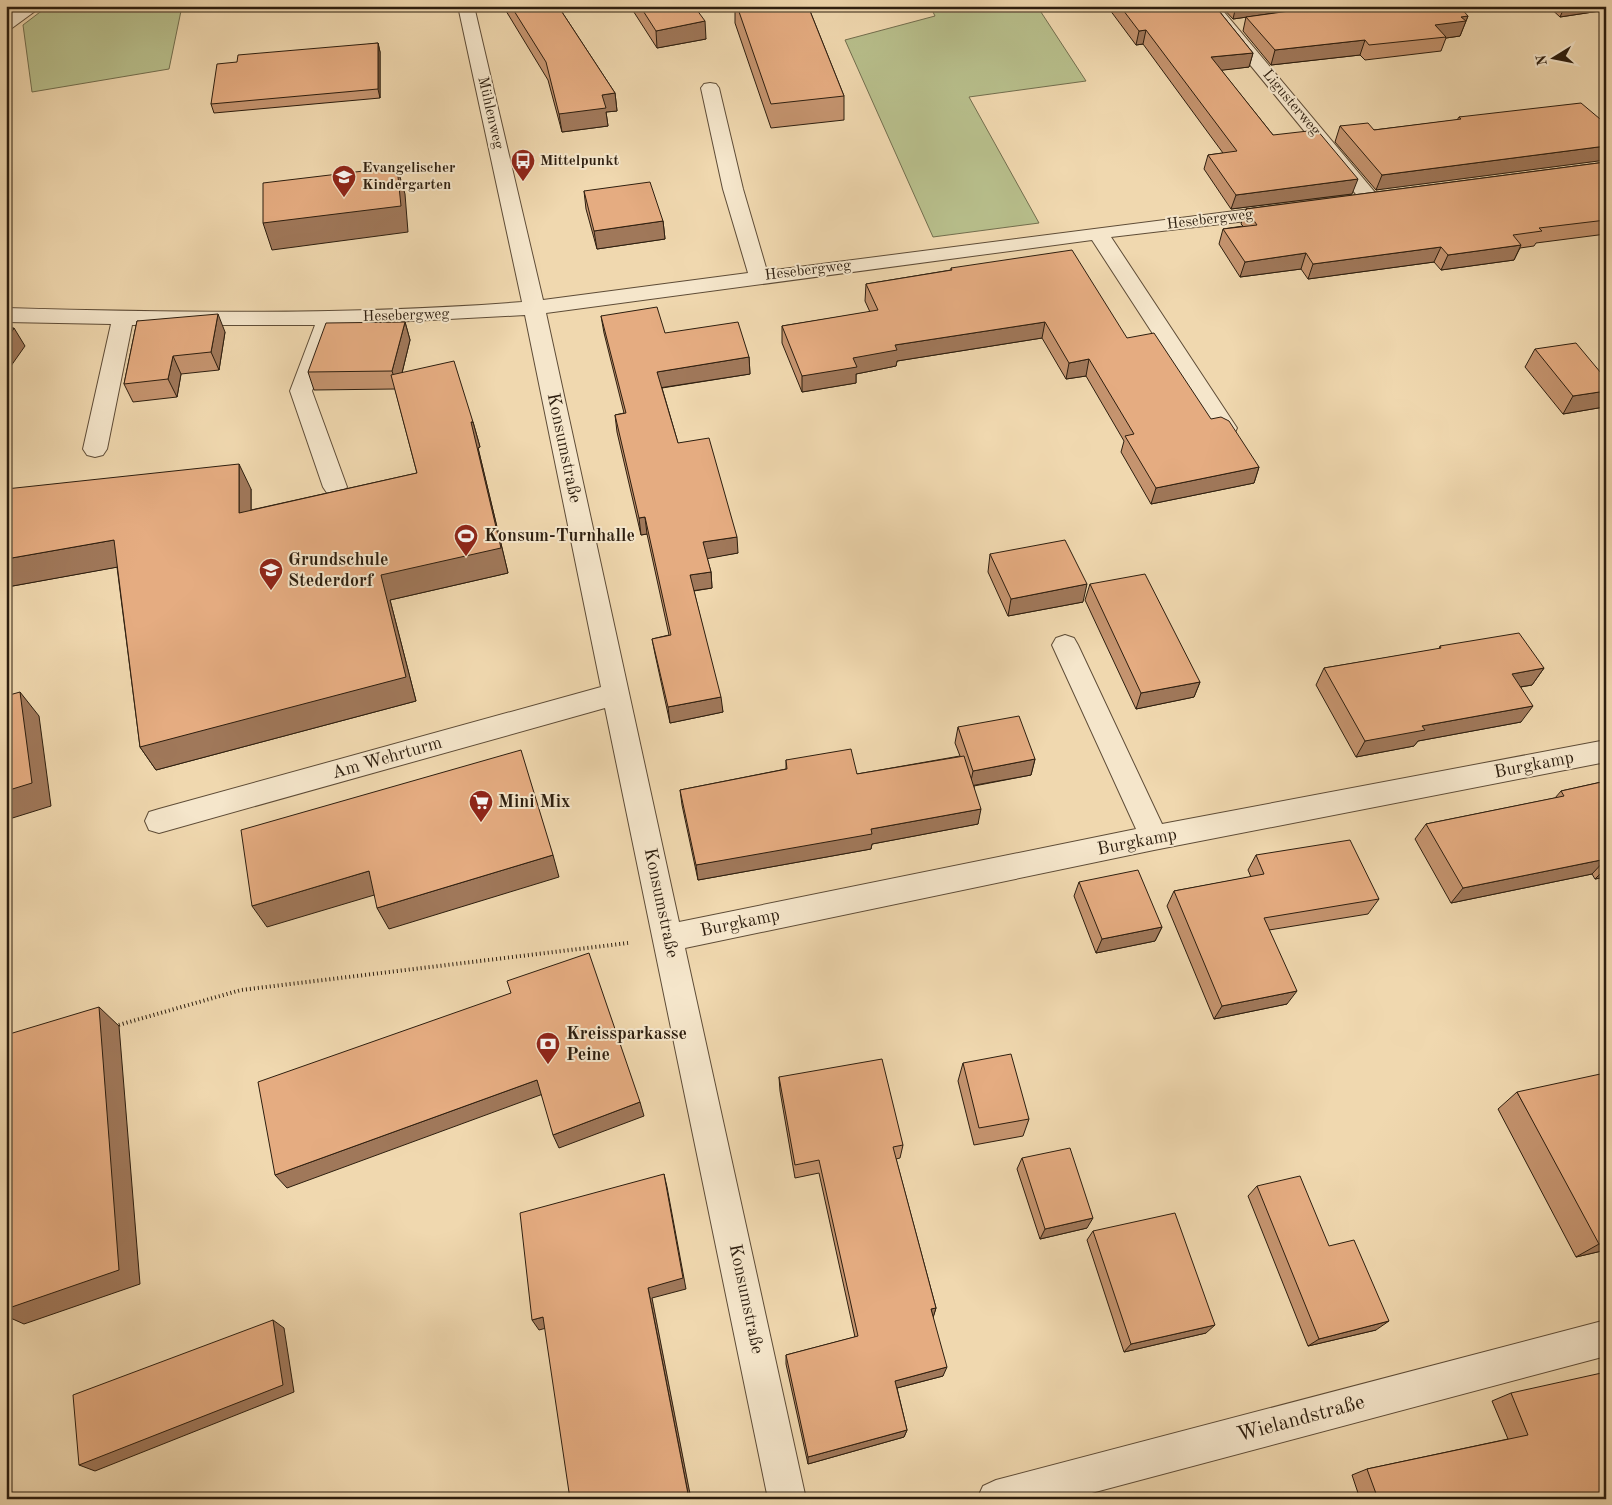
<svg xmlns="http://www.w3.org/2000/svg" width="1612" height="1505" viewBox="0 0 1612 1505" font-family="'Old Standard TT',serif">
  <rect width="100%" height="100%" fill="#f0d8af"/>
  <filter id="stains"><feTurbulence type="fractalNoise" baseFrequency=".004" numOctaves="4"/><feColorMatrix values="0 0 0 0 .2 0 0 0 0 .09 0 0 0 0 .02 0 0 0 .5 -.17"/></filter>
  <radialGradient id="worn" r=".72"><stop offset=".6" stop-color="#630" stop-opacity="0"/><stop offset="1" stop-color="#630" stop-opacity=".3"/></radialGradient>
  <g fill="#b8bf8c" stroke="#726e4e">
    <path d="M48,6H182L169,69L32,92L23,25Z"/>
    <path d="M930,6H1037L1086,81L969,97L1039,223L933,237L845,40L935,16Z"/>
  </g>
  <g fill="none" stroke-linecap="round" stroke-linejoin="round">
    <defs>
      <g id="minor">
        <path d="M22,6H42L12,28L6,29V16Z"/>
        <path d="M458,6H474L543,300L748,273L723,189L701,88L704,84L710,83L716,84L719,88L743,189L767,271L1281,205L1288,207L1291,211L1288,215L1281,217L1111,237L1237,428L1234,434L1226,436L1218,434L1092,240L546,313L679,922L1136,829L1052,645L1056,638L1065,635L1074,638L1078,645L1162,824L1606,740V762L1154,850L685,948L806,1499H768L605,708L159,833L149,830L145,821L149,812L159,809L601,687L525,315L336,325L312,391L347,487L343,493L335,495L327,493L323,487L290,391L315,325H132L107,449L103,455L95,457L87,455L83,449L111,324L6,322V308C179,313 350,315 522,302Z"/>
        <path d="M1202,6H1219L1378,196L1381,200L1378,204L1371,206L1364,204Z"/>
        <path d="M1606,1320V1356L1069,1499H977L983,1486L996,1480Z"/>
      </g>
    </defs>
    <use href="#minor" stroke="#5e4c37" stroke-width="2"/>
    <path stroke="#2d1e0f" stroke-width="4" stroke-dasharray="1 3" stroke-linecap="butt" d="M115,1026L241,990L628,943"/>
    <use href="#minor" fill="#f5e6cb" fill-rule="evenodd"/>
  </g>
  <g fill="#c5946f" stroke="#2d1e0f">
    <path d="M503,6H558L615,93L617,111L606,112L608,126L562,132L548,80Z"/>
    <path d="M630,6H694L706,39L657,48Z"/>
    <path d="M735,6H808L844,96V120L771,128L735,23Z"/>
    <path d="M1107,6H1215L1253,53L1249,67L1221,70L1273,135L1352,194L1231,209L1204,169L1208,155L1223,153L1143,44L1136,45Z"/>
    <path d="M1221,6H1324L1233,19Z"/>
    <path d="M1548,6H1606V10L1560,17Z"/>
    <path d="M1468,16L1460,36L1446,38L1441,51L1365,60L1360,55L1271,65L1243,31L1246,17Z"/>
    <path d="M378,43L380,52V98L214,113L211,104L237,62Z"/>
    <path d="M1459,117L1606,124L1376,190L1335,142L1340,126L1374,130L1457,120Z"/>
    <path d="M1606,162V234L1536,243L1534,246L1520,248L1514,260L1441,270L1434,262L1308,279L1301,269L1240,277L1219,244L1223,229L1243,226L1241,224L1246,209Z"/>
    <path d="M584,191L663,221L665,239L597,249L586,209Z"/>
    <path d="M951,268L1127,338L1259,467L1254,483L1151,504L1121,452L1124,441L1086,376L1066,379L1042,338L897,361L896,366L856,374V383L802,392L782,343V326L870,312L865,301L866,284L951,270Z"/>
    <path d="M601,316L749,357L750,374L662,388L678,443L738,553L707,558L711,572L712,588L694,591L723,712L670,723L655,654L652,639L669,635L647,534L641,535L617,432L615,415L624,413L604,333Z"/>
    <path d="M137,321L225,332L219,370L181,374L177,397L133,402L124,384Z"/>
    <path d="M405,322L410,340L402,373L473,422L480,447L478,448L508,573L390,600L416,701L156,770L140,747L117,567L7,587L251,489V510L417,473L395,389L314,390L308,372Z"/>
    <path d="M1535,349L1604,407L1563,414L1525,367Z"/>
    <path d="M990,554L1083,602L1008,616L988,572Z"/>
    <path d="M1090,584L1200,682L1194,697L1136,709L1085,600Z"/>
    <path d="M1440,646L1544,668L1532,685L1521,687V722L1418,741L1414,746L1356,757L1316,685L1324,668L1439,649Z"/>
    <path d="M958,727L1035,759L1031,775L974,786L978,824L872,844L871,849L698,880L682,805L680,790L786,769V760L857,774L960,756L955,743Z"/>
    <path d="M1606,781V877L1595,879L1592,874L1451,903L1415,839L1426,824L1555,798L1561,791Z"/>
    <path d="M1256,855L1379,899L1368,914L1269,930L1287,1004L1214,1019L1167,906L1174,891L1251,877L1248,870Z"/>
    <path d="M1079,882L1162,927L1155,941L1096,953L1074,896Z"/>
    <path d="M963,1063L1029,1119L1023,1136L974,1145L958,1081Z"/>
    <path d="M779,1077L903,1145L900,1158L896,1159L936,1308L933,1317L943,1376L897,1388L907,1430L904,1437L808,1464L786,1364V1355L855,1337L819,1173L795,1178L780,1091Z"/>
    <path d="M1517,1092L1606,1250L1576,1257L1498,1109Z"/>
    <path d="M1022,1158L1087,1228L1040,1239L1017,1169Z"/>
    <path d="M1257,1186L1376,1330L1308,1346L1248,1196Z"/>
    <path d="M1093,1231L1206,1333L1124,1352L1087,1240Z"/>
    <path d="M1511,1393L1606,1499H1360L1352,1475L1367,1469L1508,1439L1492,1401Z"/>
  </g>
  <g fill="#a0785a" stroke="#2d1e0f">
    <path d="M1236,6H1324L1233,19Z"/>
    <path d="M1575,6H1606V10L1560,17L1564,8Z"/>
    <path d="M1468,16L1460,36L1446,38L1435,25L1461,17Z"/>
    <path d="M705,21L706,39L657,48L656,31Z"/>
    <path d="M1146,30L1143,44L1136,45L1139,31Z"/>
    <path d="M1365,40L1360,55L1271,65L1275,50Z"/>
    <path d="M378,43L380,52V98L378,89Z"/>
    <path d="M1253,53L1249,67L1207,72L1211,57Z"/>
    <path d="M615,93L617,111L606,112L608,126L562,132L559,114L602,95Z"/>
    <path d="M1606,146V160L1376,190L1382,175Z"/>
    <path d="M397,167L405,194L408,232L272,250L263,223Z"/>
    <path d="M1358,179L1352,194L1231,209L1236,195Z"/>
    <path d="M663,221L665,239L597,249L594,231Z"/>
    <path d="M1521,245L1514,260L1441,270L1448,255Z"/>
    <path d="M1441,247L1434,262L1308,279L1313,264Z"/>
    <path d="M1306,253L1301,269L1240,277L1245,262Z"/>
    <path d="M218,314L225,332L219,370L211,352Z"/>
    <path d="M405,322L410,340L398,389L392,371Z"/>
    <path d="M1045,322L1042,338L897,361L896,366L856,374V383L802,392V376L853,358L895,345Z"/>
    <path d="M14,328L25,346L6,373V340Z"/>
    <path d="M173,356L181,374L177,397L168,379Z"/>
    <path d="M749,357L750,374L659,388L657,372Z"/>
    <path d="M1089,359L1086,376L1066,379L1069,363Z"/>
    <path d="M1606,391V404L1604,407L1563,414L1573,396Z"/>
    <path d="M471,422H473L480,447L478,448L508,573L390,600L416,701L156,770L140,747L381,575Z"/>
    <path d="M239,464L251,489V538L239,513Z"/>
    <path d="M1259,467L1254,483L1151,504L1156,488Z"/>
    <path d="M645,517L647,534L641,535L639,518Z"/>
    <path d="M737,537L738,553L705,559L703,542Z"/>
    <path d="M114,540L129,565L7,587L6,586V559Z"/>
    <path d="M711,572L712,588L691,591L690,575Z"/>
    <path d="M1087,584L1083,602L1008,616L1011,599Z"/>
    <path d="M1544,668L1532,685L1501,690L1512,674Z"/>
    <path d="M1200,682L1194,697L1136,709L1141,693Z"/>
    <path d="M20,692L39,716L51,806L6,820V791Z"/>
    <path d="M721,697L723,712L670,723L668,707Z"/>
    <path d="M1533,706L1521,722L1418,741L1414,746L1356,757L1365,741L1422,726Z"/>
    <path d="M1035,759L1031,775L970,786L973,771Z"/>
    <path d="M981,809L978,824L872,844L871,849L698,880L696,865L871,829Z"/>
    <path d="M553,855L559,877L389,929L377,908Z"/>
    <path d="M1606,859L1592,874L1451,903L1463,888Z"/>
    <path d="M1606,868V877L1595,879Z"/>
    <path d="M369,871L381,893L267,927L252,906Z"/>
    <path d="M1162,927L1155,941L1096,953L1102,939Z"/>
    <path d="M1297,991L1287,1004L1214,1019L1222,1006Z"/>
    <path d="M99,1007L119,1026L140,1284L24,1324L6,1316V1309Z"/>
    <path d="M537,1080L543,1094L287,1188L275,1175Z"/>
    <path d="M640,1102L644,1116L559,1148L553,1135Z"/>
    <path d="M664,1174L667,1187L686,1289L652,1298L691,1499H689L648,1288Z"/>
    <path d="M1093,1218L1087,1228L1040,1239L1045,1229Z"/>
    <path d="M1606,1243V1250L1576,1257L1599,1244Z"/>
    <path d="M936,1308L933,1318L931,1309Z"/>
    <path d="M543,1317L550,1327L539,1330L532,1320Z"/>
    <path d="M273,1320L284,1328L294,1392L95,1471L79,1465Z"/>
    <path d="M1389,1321L1376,1330L1308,1346L1319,1339Z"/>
    <path d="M1215,1325L1206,1333L1124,1352L1131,1344Z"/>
    <path d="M947,1367L943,1376L893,1389L895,1381Z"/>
    <path d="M907,1430L904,1437L808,1464V1457Z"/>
  </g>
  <g fill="#e5ac81" stroke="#2d1e0f">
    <path d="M511,6H558L615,93L602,95L606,108L559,114L546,62Z"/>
    <path d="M640,6H694L705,21L656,31Z"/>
    <path d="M737,6H808L844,96L771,104Z"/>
    <path d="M1120,6H1215L1253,53L1211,57L1273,135L1317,130L1358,179L1236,195L1208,155L1237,151L1146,30L1139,31Z"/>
    <path d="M1326,6H1459L1468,16L1461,17L1466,21L1435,25L1446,37L1369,45L1365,40L1275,50L1246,17Z"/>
    <path d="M1562,6H1575L1564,8Z"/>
    <path d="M378,43V89L211,104L217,64L237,62L238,55Z"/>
    <path d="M1581,103L1606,124V146L1382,175L1340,126L1368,123L1374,130L1461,119L1459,117Z"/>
    <path d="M1606,162V220L1539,228L1542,231L1513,235L1521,245L1448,255L1441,247L1313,264L1306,253L1245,262L1223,229L1257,225L1246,209Z"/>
    <path d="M397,167L401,206L263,223V183Z"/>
    <path d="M650,182L663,221L594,231L584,191Z"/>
    <path d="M1072,250L1127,338L1154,333L1211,419L1221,417L1229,421L1259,467L1156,488L1125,436L1134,434L1089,359L1069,363L1045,322L895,345L897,350L853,358L857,367L802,376L782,326L878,310L866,284L952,270L951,268Z"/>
    <path d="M657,307L665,333L738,322L749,357L657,372L678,443L709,438L737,537L703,542L711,572L690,575L721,697L668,707L652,639L671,635L645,517L639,518L615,415L626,413L601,316Z"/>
    <path d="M218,314L211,352L173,356L168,379L124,384L137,321Z"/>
    <path d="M405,322L392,371L308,372L326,323Z"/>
    <path d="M6,328H14L6,340Z"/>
    <path d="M1576,343L1606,379V391L1573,396L1535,349Z"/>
    <path d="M454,361L473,422H471L501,548L381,575L406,677L140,747L114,540L6,559V489L239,464V513L417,473L391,375Z"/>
    <path d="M1065,540L1087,584L1011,599L990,554Z"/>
    <path d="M1145,574L1200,682L1141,693L1090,584Z"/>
    <path d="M1519,633L1544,668L1512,674L1533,706L1422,726L1425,730L1365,741L1324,668L1441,648L1440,646Z"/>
    <path d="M20,692L32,783L6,791V696Z"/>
    <path d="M1019,716L1035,759L973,771L958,727Z"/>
    <path d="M851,749L857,774L964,756L981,809L871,829L872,834L696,865L680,790L787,769L786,760Z"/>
    <path d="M521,750L553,855L377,908L369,871L252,906L241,830Z"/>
    <path d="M1606,781V859L1463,888L1426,824L1564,796L1561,791Z"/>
    <path d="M1350,840L1379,899L1264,918L1297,991L1222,1006L1174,891L1264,874L1256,855Z"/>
    <path d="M1138,870L1162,927L1102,939L1079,882Z"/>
    <path d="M589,953L640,1102L553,1135L537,1080L275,1175L258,1082L511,993L507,981Z"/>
    <path d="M99,1007L119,1270L6,1309V1035Z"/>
    <path d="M1011,1054L1029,1119L979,1128L963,1063Z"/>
    <path d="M882,1059L903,1145L893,1147L936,1308L931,1309L947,1367L895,1381L907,1430L808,1457L786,1355L858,1336L819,1160L795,1165L779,1077Z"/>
    <path d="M1605,1073L1606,1243L1599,1244L1517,1092Z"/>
    <path d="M1070,1148L1093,1218L1045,1229L1022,1158Z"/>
    <path d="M664,1174L683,1278L648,1288L689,1499H570L543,1317L532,1320L520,1213Z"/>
    <path d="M1300,1176L1329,1246L1354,1240L1389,1321L1319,1339L1257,1186Z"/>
    <path d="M1175,1213L1215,1325L1131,1344L1093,1231Z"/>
    <path d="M273,1320L283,1385L79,1465L73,1395Z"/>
    <path d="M1606,1372V1499H1591L1590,1496L1578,1499H1378L1367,1469L1528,1435L1511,1393Z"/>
  </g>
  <defs>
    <symbol id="bus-pin" viewBox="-11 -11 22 30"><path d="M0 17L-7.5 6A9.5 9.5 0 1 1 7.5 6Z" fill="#8f2418" stroke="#f5e6cb"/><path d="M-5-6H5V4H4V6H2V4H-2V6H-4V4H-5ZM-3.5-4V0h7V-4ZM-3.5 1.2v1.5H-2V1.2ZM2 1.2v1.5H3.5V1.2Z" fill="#fff"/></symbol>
    <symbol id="school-pin" viewBox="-11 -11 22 30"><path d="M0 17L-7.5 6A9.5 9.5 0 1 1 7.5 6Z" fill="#8f2418" stroke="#f5e6cb"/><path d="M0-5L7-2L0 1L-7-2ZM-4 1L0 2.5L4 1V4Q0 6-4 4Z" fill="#fff"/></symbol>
    <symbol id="stadium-pin" viewBox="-11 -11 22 30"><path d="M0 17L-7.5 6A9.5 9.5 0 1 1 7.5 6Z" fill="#8f2418" stroke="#f5e6cb"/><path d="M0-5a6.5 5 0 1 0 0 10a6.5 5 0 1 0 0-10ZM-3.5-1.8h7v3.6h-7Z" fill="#fff"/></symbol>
    <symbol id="supermarket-pin" viewBox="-11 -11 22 30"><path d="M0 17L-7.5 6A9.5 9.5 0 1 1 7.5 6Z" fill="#8f2418" stroke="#f5e6cb"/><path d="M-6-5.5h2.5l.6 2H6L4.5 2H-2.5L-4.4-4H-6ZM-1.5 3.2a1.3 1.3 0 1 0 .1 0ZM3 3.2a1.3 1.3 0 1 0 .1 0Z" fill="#fff"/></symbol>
    <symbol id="bank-pin" viewBox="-11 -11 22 30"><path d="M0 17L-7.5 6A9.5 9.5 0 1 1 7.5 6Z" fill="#8f2418" stroke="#f5e6cb"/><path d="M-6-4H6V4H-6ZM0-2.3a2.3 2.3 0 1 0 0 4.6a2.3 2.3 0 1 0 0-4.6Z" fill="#fff"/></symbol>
  </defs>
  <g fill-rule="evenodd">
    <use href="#bus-pin" x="509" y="147" width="28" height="38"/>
    <use href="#school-pin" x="330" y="163" width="28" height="38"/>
    <use href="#stadium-pin" x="452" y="522" width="28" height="38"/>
    <use href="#school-pin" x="257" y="556" width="28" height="38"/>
    <use href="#supermarket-pin" x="467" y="788" width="28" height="38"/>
    <use href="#bank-pin" x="534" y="1030" width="28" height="38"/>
  </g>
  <g text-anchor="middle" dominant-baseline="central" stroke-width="4" stroke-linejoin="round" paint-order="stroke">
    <g font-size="15" fill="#2d1e0f" stroke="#f5e6cb">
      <text transform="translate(1291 103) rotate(50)">Ligusterweg</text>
      <text transform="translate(490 113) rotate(77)">Mühlenweg</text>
      <text transform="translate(1210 220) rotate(-7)">Hesebergweg</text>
      <text transform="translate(808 271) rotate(-7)">Hesebergweg</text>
      <text transform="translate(406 316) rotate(-2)">Hesebergweg</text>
    </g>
    <g font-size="15" font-weight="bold" fill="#2d1e0f" stroke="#f5e6cb" text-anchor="start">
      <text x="540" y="161">Mittelpunkt</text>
      <text x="362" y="168">Evangelischer<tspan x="362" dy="17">Kindergarten</tspan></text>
    </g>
    <g font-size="18" fill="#2d1e0f" stroke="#f5e6cb">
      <text transform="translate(564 448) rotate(78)">Konsumstraße</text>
      <text transform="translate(387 758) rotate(-16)">Am Wehrturm</text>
      <text transform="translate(1534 765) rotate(-11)">Burgkamp</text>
      <text transform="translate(1137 842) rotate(-11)">Burgkamp</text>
      <text transform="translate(661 903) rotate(78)">Konsumstraße</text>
      <text transform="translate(740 923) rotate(-12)">Burgkamp</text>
      <text transform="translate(746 1299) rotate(78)">Konsumstraße</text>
    </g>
    <g font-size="18" font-weight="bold" fill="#2d1e0f" stroke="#f5e6cb" text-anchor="start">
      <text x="484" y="536">Konsum-Turnhalle</text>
      <text x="288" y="560">Grundschule<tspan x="288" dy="21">Stederdorf</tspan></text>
      <text x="498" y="802">Mini Mix</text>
      <text x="566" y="1034">Kreissparkasse<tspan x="566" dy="21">Peine</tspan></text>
    </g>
    <g font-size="21" fill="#2d1e0f" stroke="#f5e6cb">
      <text transform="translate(1301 1419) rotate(-15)">Wielandstraße</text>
    </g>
  </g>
  <rect width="1612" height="1505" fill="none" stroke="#f0d8af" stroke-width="25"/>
  <rect x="8" y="8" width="1597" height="1490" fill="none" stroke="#2d1e0f" stroke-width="2.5"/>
  <rect x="12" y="12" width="1587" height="1480" fill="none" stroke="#2d1e0f"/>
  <g transform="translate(1554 58) rotate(260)" stroke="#f5e6cb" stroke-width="4" paint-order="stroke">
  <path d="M0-4L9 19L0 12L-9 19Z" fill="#2d1e0f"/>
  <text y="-8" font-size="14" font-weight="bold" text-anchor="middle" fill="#2d1e0f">N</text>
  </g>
  <rect width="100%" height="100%" filter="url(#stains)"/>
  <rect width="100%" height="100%" fill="url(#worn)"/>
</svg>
